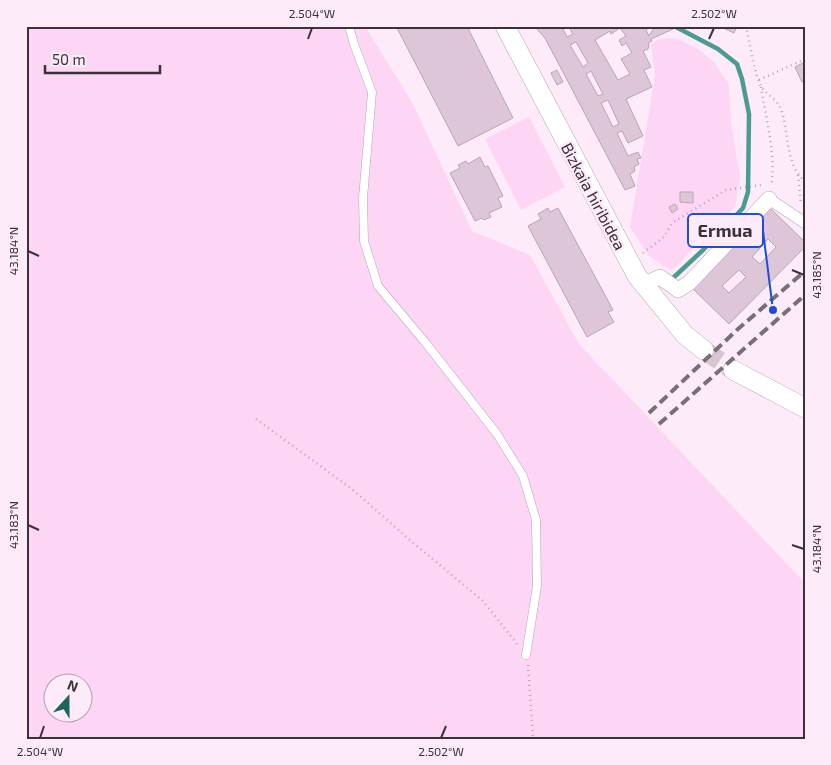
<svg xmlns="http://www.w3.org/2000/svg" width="831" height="765" viewBox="0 0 831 765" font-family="'Exo 2',sans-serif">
  <rect width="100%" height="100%" fill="#fdebf9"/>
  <g fill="#fdd6f5" fill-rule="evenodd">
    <path d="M26,26H365L413,104L472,231L530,255L579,344L805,583V739H26ZM52,682H82V712H52Z"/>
    <path d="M668,38L678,39L698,49L714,62L729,85L731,123L740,177L735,207L671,271L648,255L630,227L655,75L651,44L658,40Z"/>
    <path d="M529,117L565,187L521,210L485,139Z"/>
  </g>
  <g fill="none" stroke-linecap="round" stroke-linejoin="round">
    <path stroke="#4a9c93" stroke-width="4.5" d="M672,279L703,250L743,208L748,192L749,114L742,79L737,64L718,49L674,26"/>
  </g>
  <g fill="#dcc6d7" stroke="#b9a4b4" fill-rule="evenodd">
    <path d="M396,26H467L513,118L458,146Z"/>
    <path d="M534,26H652L646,30L649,36L655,26H666L673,29L651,39L652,41L648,43L649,45L648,49L643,51L651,67L644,70L652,87L626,99L643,136L628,143L622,131L617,133L628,156L638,152L641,158L637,159L639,164L634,167L635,171L630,174L635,186L625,190L545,38ZM569,27L573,34L567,37L563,29ZM620,28L626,36L619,40L622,46L626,43L632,53L621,59L630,74L618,80L595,40L610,31L611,34ZM576,42L588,63L583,67L570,45ZM591,71L603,94L598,96L586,74ZM608,100L619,124L613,127L601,103Z"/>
    <path d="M719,26H737L734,33Z"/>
    <path d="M805,62V81L802,82L795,67Z"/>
    <path d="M557,70L563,82L557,85L551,73Z"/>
    <path d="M480,157L485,167L488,166L503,196L498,198L502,207L489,213L491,217L484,220L482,218L475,221L450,173L460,168L458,165L466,161L468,164Z"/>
    <path d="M680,192H693V203L680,202Z"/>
    <path d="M675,204L678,209L672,213L669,207Z"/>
    <path d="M769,207L805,242V247L729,324L690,286ZM768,239L776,247L760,264L752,257ZM739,270L746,277L729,293L722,286Z"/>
    <path d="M548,208L550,212L558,208L613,310L608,312L614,322L587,337L528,226L541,219L538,214Z"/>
  </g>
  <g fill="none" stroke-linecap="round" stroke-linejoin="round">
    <path stroke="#d6c6d3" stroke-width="19" stroke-dasharray="19 9" stroke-linecap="butt" d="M704,350L733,370"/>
    <defs>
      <path id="service" d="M349,26L354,44L372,92L363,198L364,241L378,286L425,342L497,434L523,476L536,520L537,586L526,655"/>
      <path id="pedestrian" d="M769,199L805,223"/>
      <path id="minor" d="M644,285L660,277L678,290L689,283L769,199"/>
      <g id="tertiary">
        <path d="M505,26L637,276L685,335L704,350"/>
        <path d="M733,370L805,408"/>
      </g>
    </defs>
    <use href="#service" stroke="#b9a4b4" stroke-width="9"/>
    <use href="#pedestrian" stroke="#b9a4b4" stroke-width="12"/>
    <use href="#minor" stroke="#b9a4b4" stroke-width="16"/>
    <use href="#tertiary" stroke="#b9a4b4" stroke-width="20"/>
    <g stroke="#b6a7b2" stroke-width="2.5" stroke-dasharray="1 4" stroke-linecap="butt">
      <path d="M746,26C749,39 755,77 761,86C766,95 777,99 781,109C789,131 785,165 805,181"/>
      <path d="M759,80L805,59"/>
      <path d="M761,87C765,113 777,161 771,185"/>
      <path d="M798,175L801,203"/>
      <path d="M643,253L664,237L672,223L726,190L762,185"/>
      <path d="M256,419L352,489L411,541L483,601L517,644"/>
      <path d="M528,665L533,739"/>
    </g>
    <use href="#service" stroke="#fff" stroke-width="8"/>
    <use href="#pedestrian" stroke="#fff" stroke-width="11"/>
    <use href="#minor" stroke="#fff" stroke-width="15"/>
    <use href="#tertiary" stroke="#fff" stroke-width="19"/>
    <g stroke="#796d77" stroke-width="4" stroke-dasharray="10 5" stroke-linecap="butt">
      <path d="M649,413L738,329L805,271"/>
      <path d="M659,424L805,295"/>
    </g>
  </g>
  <path fill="none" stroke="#3b3239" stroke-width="2" d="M308,39L312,28M709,39L714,28M28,251L39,256M792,270L804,275M28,525L39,530M792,545L804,549M40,738L44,726M441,738L446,726"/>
  <g text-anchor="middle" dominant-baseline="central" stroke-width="5" stroke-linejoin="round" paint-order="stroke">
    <g font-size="16" fill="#3b3239" stroke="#fdebf9">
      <text transform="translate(594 196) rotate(62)">Bizkaia hiribidea</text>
    </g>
  </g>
  <path fill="none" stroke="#1d4ed8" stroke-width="2" d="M773 310L763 231"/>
  <circle fill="#1d4ed8" stroke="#fdebf9" stroke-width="2" cx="773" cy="310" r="5"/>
  <rect fill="#fdebf9" stroke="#1d4ed8" stroke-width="2" x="688" y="214" width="75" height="33" rx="5"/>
  <g font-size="18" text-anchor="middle" font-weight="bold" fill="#3b3239">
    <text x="725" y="237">Ermua</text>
  </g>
  <rect width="831" height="765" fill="none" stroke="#fdebf9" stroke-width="55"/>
  <g transform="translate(68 698) rotate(21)"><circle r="24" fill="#fdebf9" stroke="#afa1ac"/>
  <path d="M0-4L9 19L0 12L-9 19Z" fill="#1b655c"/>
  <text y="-8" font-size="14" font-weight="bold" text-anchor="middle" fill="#3b3239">N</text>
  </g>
  <path d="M45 65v8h115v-8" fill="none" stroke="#3b3239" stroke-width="2.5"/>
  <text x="52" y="65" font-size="15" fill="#3b3239" stroke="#fdebf9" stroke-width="4" paint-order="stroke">50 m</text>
  <rect x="28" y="28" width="776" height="710" fill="none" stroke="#3b3239" stroke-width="2"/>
  <g font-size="12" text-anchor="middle" fill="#3b3239">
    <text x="312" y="18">2.504°W</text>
    <text x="714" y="18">2.502°W</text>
    <text transform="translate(14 251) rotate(-90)" y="4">43.184°N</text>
    <text transform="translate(817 275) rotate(-90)" y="4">43.185°N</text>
    <text transform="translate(14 525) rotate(-90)" y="4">43.183°N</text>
    <text transform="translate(817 549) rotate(-90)" y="4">43.184°N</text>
    <text x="40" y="756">2.504°W</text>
    <text x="441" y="756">2.502°W</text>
  </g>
</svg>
